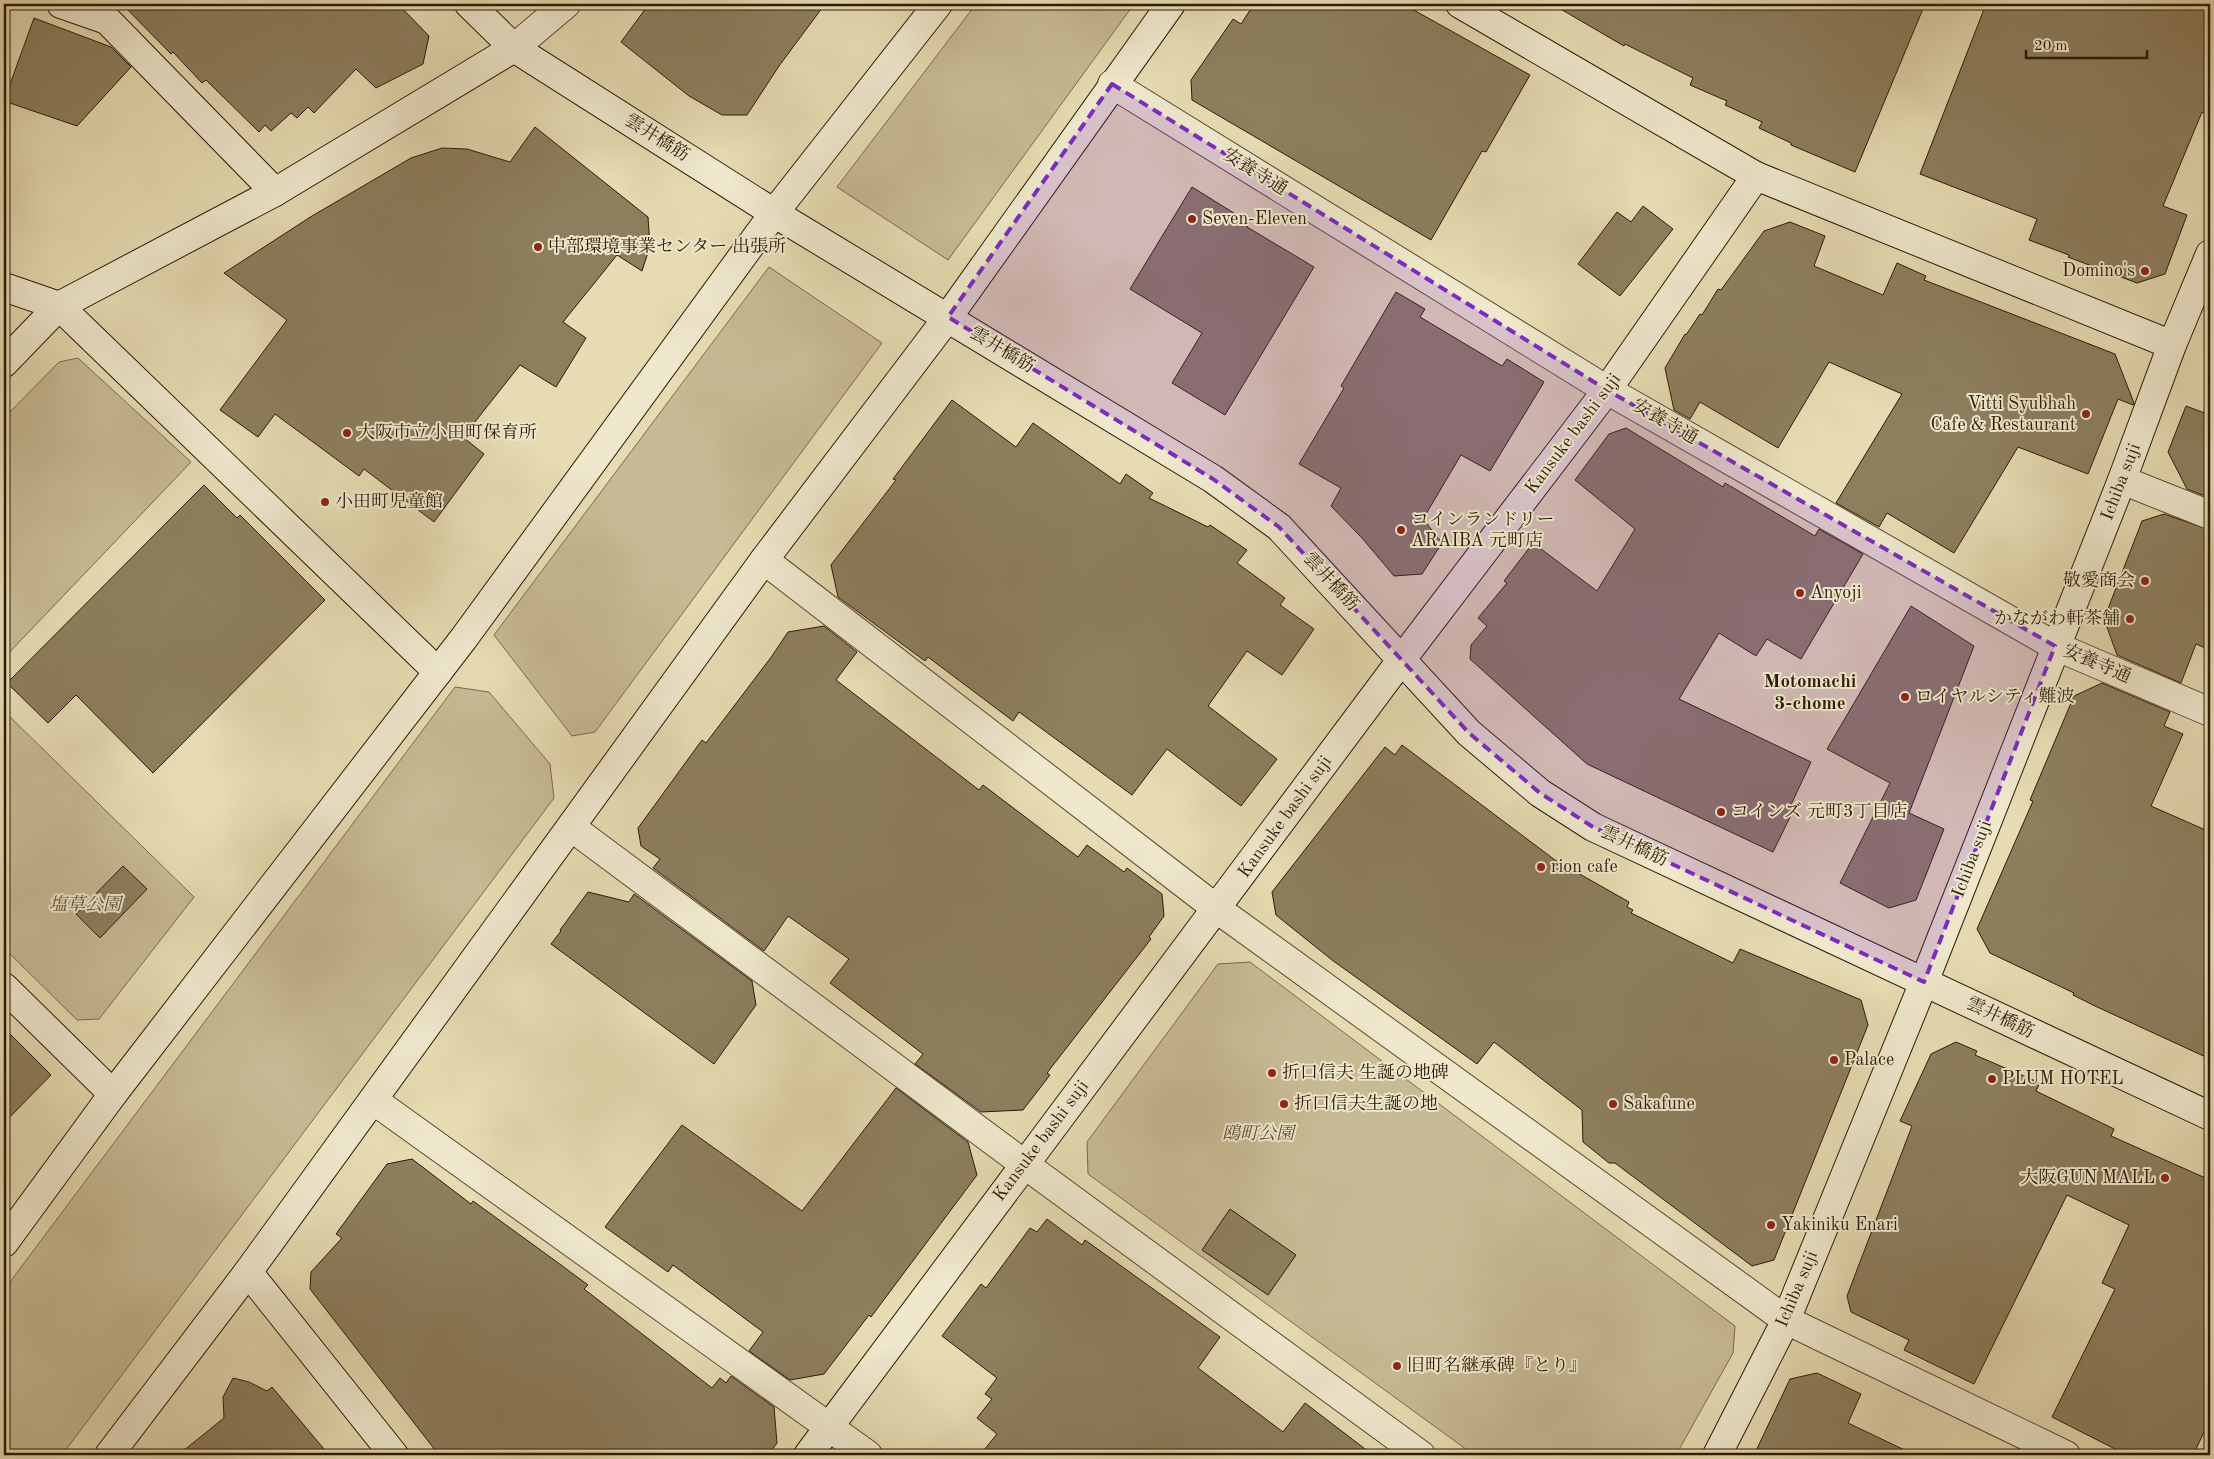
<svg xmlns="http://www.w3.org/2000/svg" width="2214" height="1459" viewBox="0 0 2214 1459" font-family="'Old Standard TT','Noto Serif JP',serif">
  <rect width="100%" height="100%" fill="#e6dbb2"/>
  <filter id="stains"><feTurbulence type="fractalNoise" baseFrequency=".004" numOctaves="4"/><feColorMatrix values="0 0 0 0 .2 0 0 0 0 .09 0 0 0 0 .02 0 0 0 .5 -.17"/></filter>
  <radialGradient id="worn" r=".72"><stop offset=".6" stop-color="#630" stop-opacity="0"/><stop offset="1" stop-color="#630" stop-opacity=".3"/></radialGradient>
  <g fill="#c7ba94" stroke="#7a6a4c">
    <path d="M976,4H1134L948,260L837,187Z"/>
    <path d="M769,267L882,343L595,732L572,736L494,635Z"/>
    <path d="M78,358L191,462L4,658V418L59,362Z"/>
    <path d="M455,687L489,692L550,764L554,798L62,1455H4V1290Z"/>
    <path d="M4,711L194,897L99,1019L77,1020L4,948Z"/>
    <path d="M1250,962L1735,1326L1733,1353L1676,1455H1474L1088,1174L1087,1142L1218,964Z"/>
  </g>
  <g fill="#8d7e5e" stroke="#2d1a04">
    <path d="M122,4H398L429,36L423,64L376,88L356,69L314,113L308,107L297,118L291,113L271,131L265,125L259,132L206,80L202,83L173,52L171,54Z"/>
    <path d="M649,4H825L779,66L747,115H722L689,96L621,42Z"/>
    <path d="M1254,4H1403L1530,75L1486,152L1482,151L1431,240L1192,100L1191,80L1233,19L1241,24Z"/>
    <path d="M1552,4H1925L1855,172L1791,145V143L1759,128L1762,122L1725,105L1727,101L1690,85L1693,78L1625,44L1624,46Z"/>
    <path d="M1986,4H2210V116L2202,112L2163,206L2187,215L2165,274L2137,283L2068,257L2069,255L2029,240L2037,219L1920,174Z"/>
    <path d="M34,18L111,47L131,67L77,126L4,101Z"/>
    <path d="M535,127L648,217L650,246L642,271L617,255L563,322L586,338L556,387L520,365L463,437L484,454L434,522L364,469L359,476L275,414L258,437L220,410L287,320L224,273L312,216L411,158L442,148L467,149L510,162Z"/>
    <path d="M1192,187L1250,223L1247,227L1314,267L1225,415L1172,383L1202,333L1130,289Z"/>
    <path d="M1643,206L1673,229L1620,296L1578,264L1617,212L1631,222Z"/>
    <path d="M1790,222L1825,236L1814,266L1883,295L1897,263L1926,276L1924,280L2115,354L2134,403L2133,405L2118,399L2088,474L2018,447L1954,553L1887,513L1879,527L1836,503L1902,394L1829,362L1778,448L1700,402L1690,419L1674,410L1665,368L1685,334L1686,335L1700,314L1702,315L1718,289L1721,290L1764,231Z"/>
    <path d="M1396,292L1425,309L1420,317L1502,366L1507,359L1544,382L1490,471L1461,455L1423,519L1442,543L1422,574L1394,576L1362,538L1331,506L1341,488L1299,464L1344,388L1341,386Z"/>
    <path d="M952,400L1016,447L1033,423L1120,484L1126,474L1153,493L1149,498L1208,527L1210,525L1247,550L1237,563L1285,598L1280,605L1314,629L1282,675L1247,651L1208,706L1277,759L1241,806L1167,749L1132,795L1019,712L1013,721L928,657L925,661L838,597L831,565L896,480L893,479Z"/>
    <path d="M2186,406L2210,415V498L2187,489L2168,452Z"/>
    <path d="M1626,428L1723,487L1725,483L1815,536L1819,529L1863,554L1801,659L1767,639L1756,656L1719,633L1679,699L1811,762L1789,809L1793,811L1773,852L1587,764L1470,659L1471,645L1487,626L1478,618L1507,583L1504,581L1533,543L1597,591L1635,529L1575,480L1609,434Z"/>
    <path d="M204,485L237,518L240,515L325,600L153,773L76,695L48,723L7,683Z"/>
    <path d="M2164,514L2210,530V650L2196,644L2181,683L2117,655L2104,619L2142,521Z"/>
    <path d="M1911,606L1974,646L1909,813L1944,829L1916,900L1889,908L1840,883L1890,783L1827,749Z"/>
    <path d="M824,626L857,652L836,680L979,790L983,785L1078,857L1087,845L1124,872L1127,868L1162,894L1164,916L1149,937L1151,939L1047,1073L1050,1075L1023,1110L981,1112L915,1064L923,1054L830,983L849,959L788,916L764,951L653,868L660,859L641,846L638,828L702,740L706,743L772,656L788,632Z"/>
    <path d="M2102,683L2170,712L2164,726L2183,734L2151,806L2210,832V1059L2095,1006L2073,995L2074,993L1990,953L1977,929L2033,801L2030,800L2074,696Z"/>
    <path d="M1402,745L1555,860L1629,902L1627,907L1633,910L1631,913L1733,963L1740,949L1861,1000L1868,1025L1774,1260L1752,1266L1615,1163H1609L1583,1142L1582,1110L1494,1042L1477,1064L1332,960L1276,915L1272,892L1385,747L1395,755Z"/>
    <path d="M123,866L147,889L100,938L76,914Z"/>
    <path d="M588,892L629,902L634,894L752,981L756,1005L714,1064L551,944L561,931L560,930Z"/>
    <path d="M4,1028L51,1075L4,1123Z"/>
    <path d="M1956,1042L1977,1051L1975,1055L2040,1083L2036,1091L2114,1129L2111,1136L2210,1180V1420L2193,1455H2127L2052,1417L2115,1289L2102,1283L2129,1225L2067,1195L1974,1384L1904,1350L1909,1340L1851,1312L1847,1296L1912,1126L1900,1121L1931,1054Z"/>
    <path d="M896,1088L968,1142L977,1175L871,1317L869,1315L824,1374L790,1380L749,1351L763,1332L673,1265L668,1272L605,1227L682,1125L802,1211Z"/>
    <path d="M412,1159L471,1204L473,1201L557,1262L588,1285L584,1289L712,1388L720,1378L726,1383L731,1376L774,1407L777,1443L768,1455H439L310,1289L311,1272L342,1238L336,1234L387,1164Z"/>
    <path d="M1230,1209L1296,1255L1268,1295L1202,1250Z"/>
    <path d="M1047,1219L1082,1245L1085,1240L1220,1337L1198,1368L1283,1432L1305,1403L1373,1455H980L997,1434L977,1418L992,1399L985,1394L997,1378L942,1336L981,1284L986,1288L1030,1228L1037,1232Z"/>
    <path d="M1817,1373L1861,1394L1848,1423L1915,1455H1754L1790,1379Z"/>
    <path d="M233,1378L249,1382L267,1391L272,1387L329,1455H178L224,1418L223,1397Z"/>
  </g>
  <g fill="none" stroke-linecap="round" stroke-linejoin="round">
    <defs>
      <g id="street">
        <path d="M514,48L566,4"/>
        <path d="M1112,84L1607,390L2055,646L2210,712"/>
        <path d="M2122,480L2210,515"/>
        <path d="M764,560L1217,909L1786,1320L2066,1455"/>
        <path d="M571,827L1024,1164L1421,1455"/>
        <path d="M373,1100L868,1455"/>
      </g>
      <g id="secondary">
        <path d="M61,4L107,20L275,192"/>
        <path d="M469,4L514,48L774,213L1213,479L1279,527L1469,733L1540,793L1593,827L2210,1116"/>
        <path d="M1460,4L1756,176L2172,345"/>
        <path d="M4,287L59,306L438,672"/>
        <path d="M4,363L59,306L275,192L514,48"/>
        <path d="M4,987L113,1094"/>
        <path d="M4,1243L113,1094L464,638L774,213L938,4"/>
        <path d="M248,1272L394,1455"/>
        <path d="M109,1455L248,1272L764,560L948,317L1171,4"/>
        <path d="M808,1455L1402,659L1607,390L1756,176"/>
        <path d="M1717,1455L1786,1320L1924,982L2122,480L2172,345L2210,254"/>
      </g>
    </defs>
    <use href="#street" stroke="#5b4a30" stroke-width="30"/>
    <use href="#secondary" stroke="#2d1a04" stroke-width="30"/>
    <use href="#street" stroke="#efe8cd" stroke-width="28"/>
    <use href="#secondary" stroke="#efe8cd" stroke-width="28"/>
  </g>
  <path fill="#7b2cbf" fill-opacity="0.2" stroke="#7b2cbf" stroke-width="4" stroke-dasharray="10 6" stroke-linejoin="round" d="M1112,84L1607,390L2055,646L1924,982L1593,827L1540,793L1469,733L1279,527L1213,479L948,317Z"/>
  <g fill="#8f2418" stroke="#efe8cd" stroke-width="2">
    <circle cx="1192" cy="219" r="5"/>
    <circle cx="538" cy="247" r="5"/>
    <circle cx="2145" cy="271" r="5"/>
    <circle cx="2086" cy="414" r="5"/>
    <circle cx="347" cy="433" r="5"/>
    <circle cx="325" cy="502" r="5"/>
    <circle cx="1401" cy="530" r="5"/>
    <circle cx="2145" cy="581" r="5"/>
    <circle cx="1800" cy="593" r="5"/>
    <circle cx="2130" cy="619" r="5"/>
    <circle cx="1905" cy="697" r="5"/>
    <circle cx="1721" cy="812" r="5"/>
    <circle cx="1541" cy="867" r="5"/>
    <circle cx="1834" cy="1060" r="5"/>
    <circle cx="1272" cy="1073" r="5"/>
    <circle cx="1992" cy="1079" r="5"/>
    <circle cx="1284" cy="1104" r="5"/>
    <circle cx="1613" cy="1104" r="5"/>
    <circle cx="2165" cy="1178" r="5"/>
    <circle cx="1771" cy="1225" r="5"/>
    <circle cx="1397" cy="1366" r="5"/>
  </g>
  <g text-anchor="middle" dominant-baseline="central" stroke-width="4" stroke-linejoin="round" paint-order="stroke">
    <g font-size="18" fill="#2d1a04" stroke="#efe8cd">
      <text transform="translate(657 138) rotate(32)">雲井橋筋</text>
      <text transform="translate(1255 172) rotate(32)">安養寺通</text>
      <text transform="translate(1002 350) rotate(31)">雲井橋筋</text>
      <text transform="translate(1665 422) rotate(30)">安養寺通</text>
      <text transform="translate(1573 434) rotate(-53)">Kansuke bashi suji</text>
      <text transform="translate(2121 482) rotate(-69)">Ichiba suji</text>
      <text transform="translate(1331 582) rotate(47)">雲井橋筋</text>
      <text transform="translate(2097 664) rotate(23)">安養寺通</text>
      <text transform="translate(1285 817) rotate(-54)">Kansuke bashi suji</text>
      <text transform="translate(1634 846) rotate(25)">雲井橋筋</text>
      <text transform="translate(1972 859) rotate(-69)">Ichiba suji</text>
      <text transform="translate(2000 1018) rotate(25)">雲井橋筋</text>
      <text transform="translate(1041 1141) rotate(-53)">Kansuke bashi suji</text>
      <text transform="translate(1797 1289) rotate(-67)">Ichiba suji</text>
    </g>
    <g font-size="18" fill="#2d1a04" stroke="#efe8cd" text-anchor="start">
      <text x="1202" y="219">Seven-Eleven</text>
      <text x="548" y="247">中部環境事業センター 出張所</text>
      <text x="2135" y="271" text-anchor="end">Domino's</text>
      <text x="2076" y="404" text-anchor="end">Vitti Syubhah<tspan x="2076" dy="21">Cafe &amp; Restaurant</tspan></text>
      <text x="357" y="433">大阪市立小田町保育所</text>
      <text x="335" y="502">小田町児童館</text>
      <text x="1411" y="520">コインランドリー<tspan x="1411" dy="21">ARAIBA 元町店</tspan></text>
      <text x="2135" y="581" text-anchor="end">敬愛商会</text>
      <text x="1810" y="593">Anyoji</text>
      <text x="2120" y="619" text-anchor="end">かながわ軒茶舗</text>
      <text x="1915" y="697">ロイヤルシティ難波</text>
      <text x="1731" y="812">コインズ 元町3丁目店</text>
      <text x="1551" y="867">rion cafe</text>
      <text x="1844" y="1060">Palace</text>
      <text x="1282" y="1073">折口信夫 生誕の地碑</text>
      <text x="2002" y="1079">PLUM HOTEL</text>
      <text x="1294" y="1104">折口信夫生誕の地</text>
      <text x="1623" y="1104">Sakafune</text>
      <text x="2155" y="1178" text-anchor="end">大阪GUN MALL</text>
      <text x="1781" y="1225">Yakiniku Enari</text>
      <text x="1407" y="1366">旧町名継承碑『とり』</text>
    </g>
    <g font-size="18" font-style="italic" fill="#5b4a2f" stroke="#efe8cd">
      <text x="85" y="905">塩草公園</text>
      <text x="1258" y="1134">鴎町公園</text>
    </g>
    <g font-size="19" font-weight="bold" fill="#2d1a04" stroke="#efe8cd">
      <text x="1810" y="682">Motomachi<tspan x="1810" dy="22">3-chome</tspan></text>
    </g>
  </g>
  <rect width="2214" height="1459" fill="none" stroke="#e6dbb2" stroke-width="20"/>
  <rect x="5" y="5" width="2204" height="1449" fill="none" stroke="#2d1a04" stroke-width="2.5"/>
  <rect x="10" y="10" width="2194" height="1439" fill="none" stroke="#2d1a04"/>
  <path d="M2026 50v8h121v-8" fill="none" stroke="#2d1a04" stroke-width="2.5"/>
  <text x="2034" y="50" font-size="15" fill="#2d1a04" stroke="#efe8cd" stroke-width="4" paint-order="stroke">20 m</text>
  <rect width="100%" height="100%" filter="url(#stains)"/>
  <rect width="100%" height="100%" fill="url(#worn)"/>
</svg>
